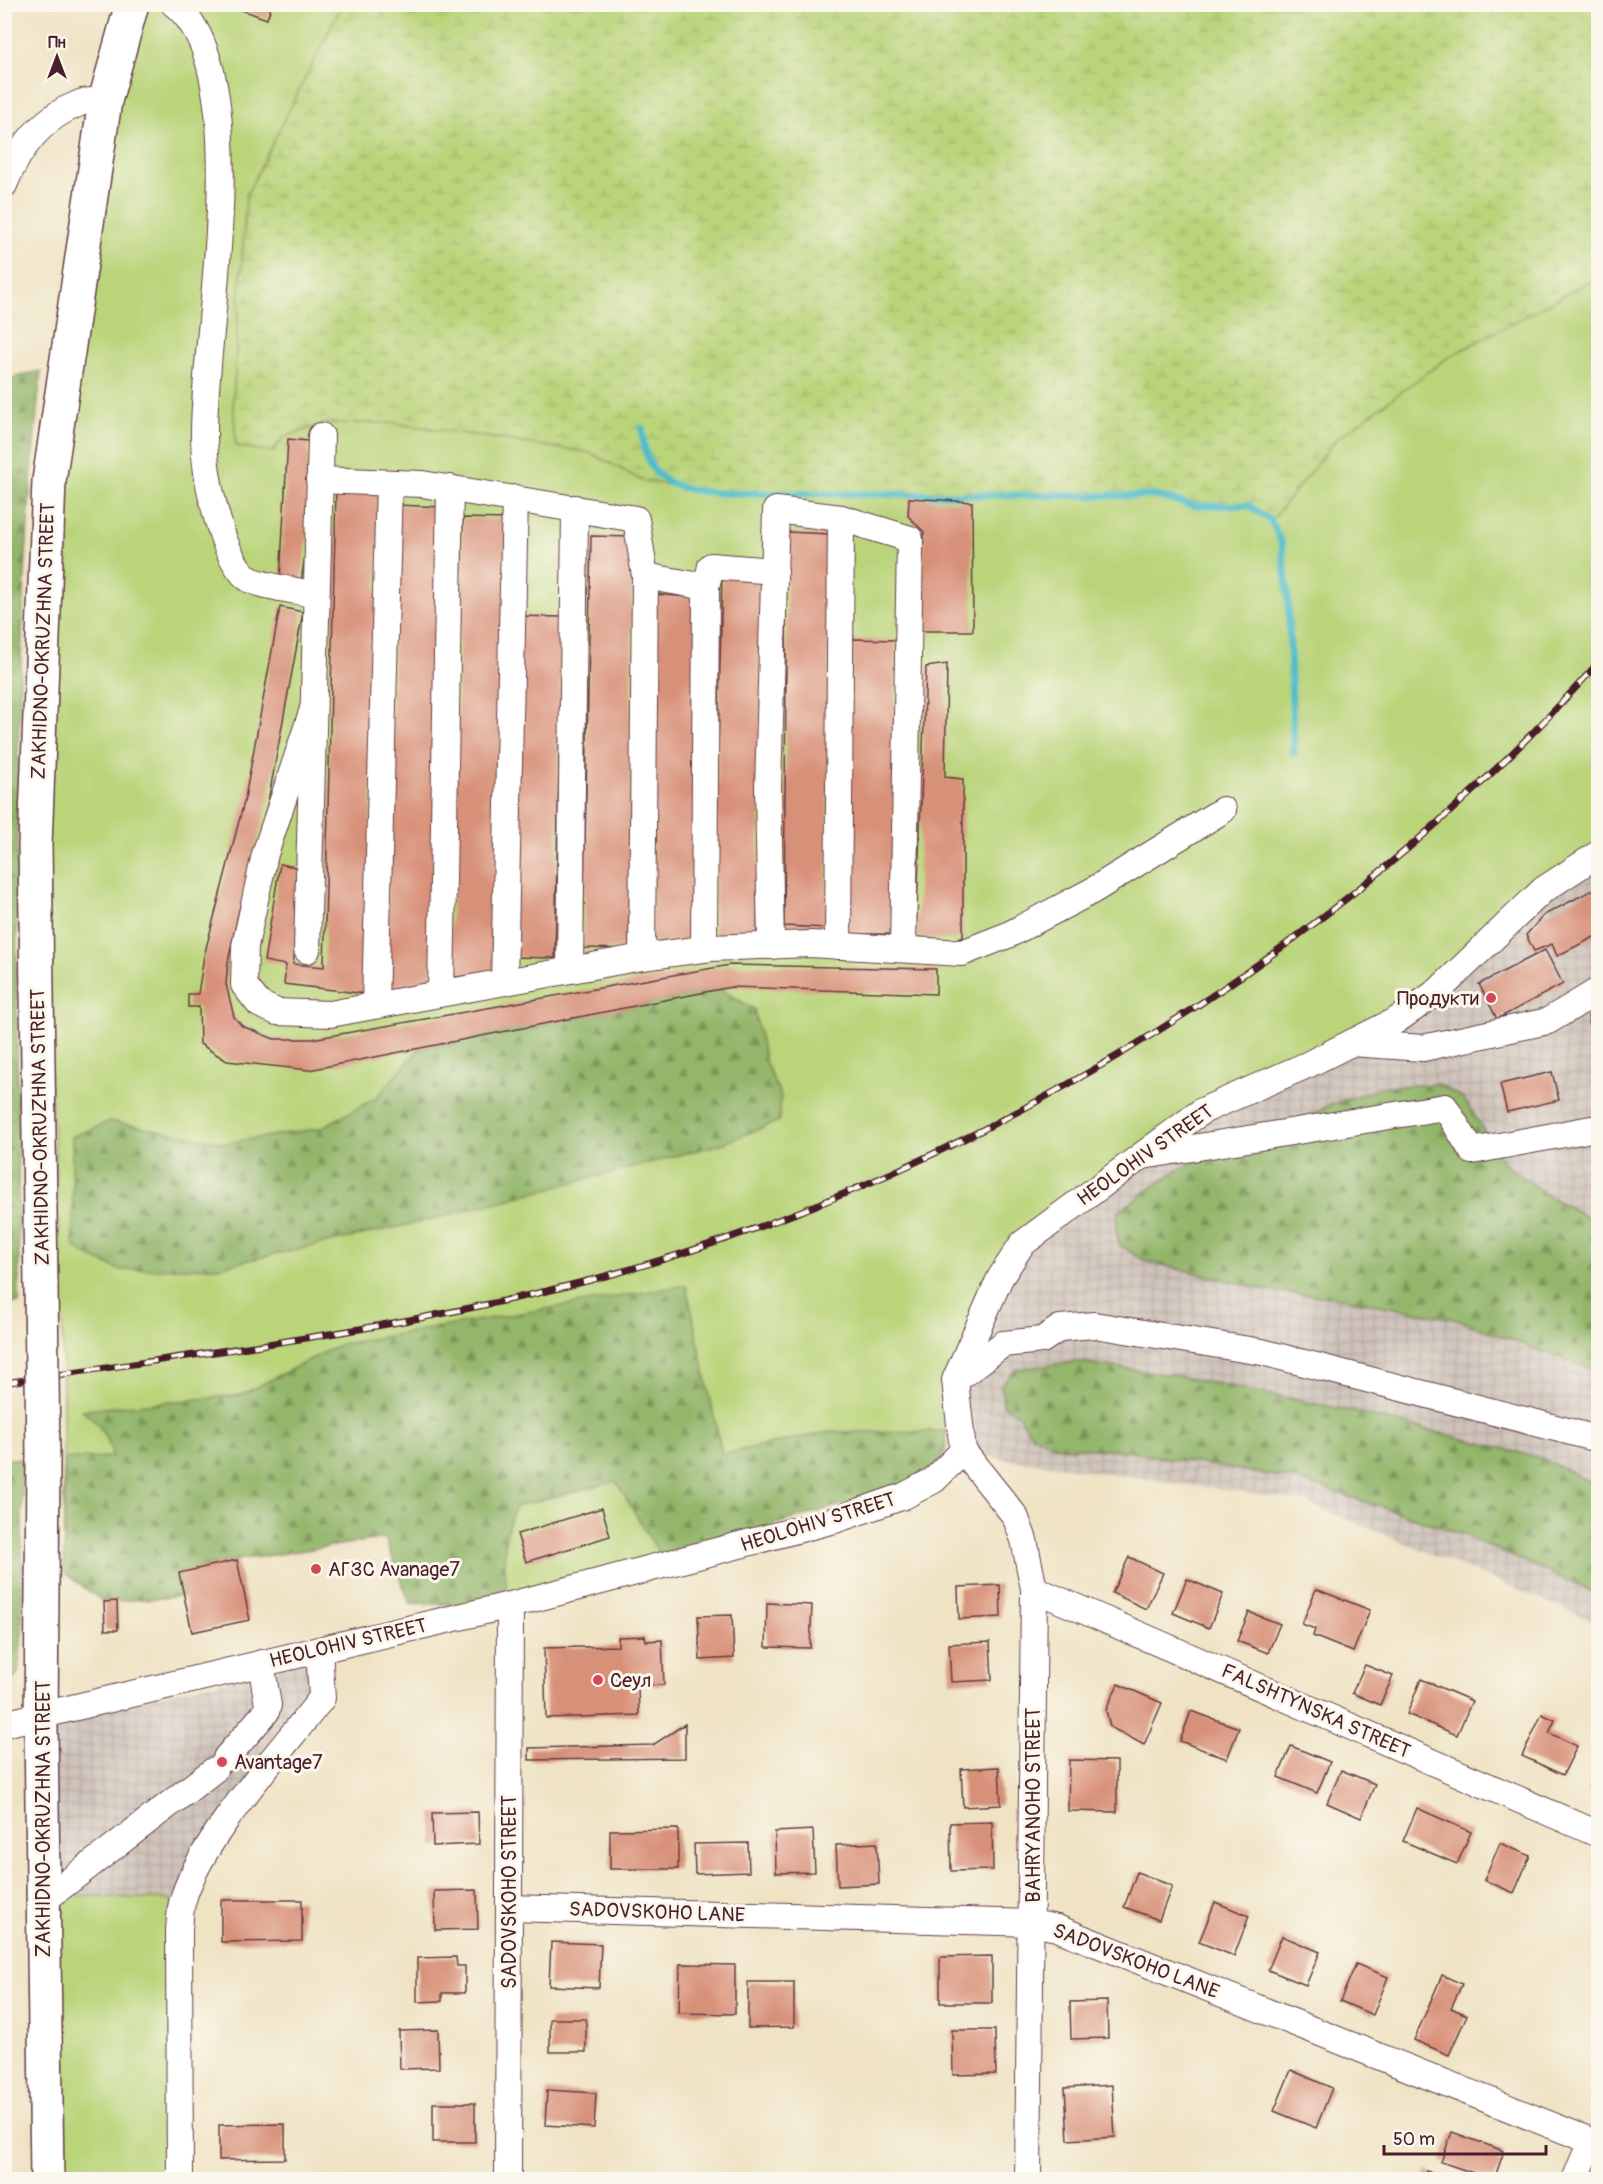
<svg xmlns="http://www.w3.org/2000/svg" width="1603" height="2184" viewBox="0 0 1603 2184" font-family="Pangolin,sans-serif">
  <defs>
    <pattern id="industrial-grid" width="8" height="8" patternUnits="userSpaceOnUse" patternTransform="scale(1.5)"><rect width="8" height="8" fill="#cec2b9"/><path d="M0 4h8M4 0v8" fill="none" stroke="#b2a69f"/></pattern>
    <pattern id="forest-firs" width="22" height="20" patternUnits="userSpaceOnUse" patternTransform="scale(1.5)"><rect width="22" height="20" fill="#93b66a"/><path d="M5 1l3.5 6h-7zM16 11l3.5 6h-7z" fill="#7a9357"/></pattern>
    <pattern id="wetland-marsh" width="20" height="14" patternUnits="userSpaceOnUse" patternTransform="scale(1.5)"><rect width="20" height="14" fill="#bad47a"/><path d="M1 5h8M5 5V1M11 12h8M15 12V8" fill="none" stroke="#a1b66a"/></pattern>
  </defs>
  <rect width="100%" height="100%" fill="#fbf7ec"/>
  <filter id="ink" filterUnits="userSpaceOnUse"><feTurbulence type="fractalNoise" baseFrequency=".0167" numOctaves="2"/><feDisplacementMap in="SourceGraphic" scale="12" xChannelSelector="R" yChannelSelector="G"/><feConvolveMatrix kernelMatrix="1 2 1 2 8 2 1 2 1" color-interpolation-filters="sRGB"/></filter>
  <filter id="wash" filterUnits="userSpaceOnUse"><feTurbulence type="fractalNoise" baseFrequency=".008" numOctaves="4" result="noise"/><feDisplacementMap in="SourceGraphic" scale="24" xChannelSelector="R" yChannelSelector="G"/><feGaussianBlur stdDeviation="1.35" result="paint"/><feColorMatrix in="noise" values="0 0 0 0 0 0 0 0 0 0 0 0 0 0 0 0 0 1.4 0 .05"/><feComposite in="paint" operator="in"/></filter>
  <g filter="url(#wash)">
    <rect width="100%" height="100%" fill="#efe3c4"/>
    <g fill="url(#industrial-grid)">
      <path d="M1598,863V1623L1303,1501L971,1454L963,1381L1027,1249L1206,1118Z"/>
      <path d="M311,1660L313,1696L173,1900L53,1894L51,1721Z"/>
    </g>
    <g fill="#bad47a" stroke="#827a52" stroke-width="1.5">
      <path d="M141,5H1598V843L1433,984L1015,1238L946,1379V1452L900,1488L508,1597L410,1603L385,1538L237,1560L179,1572L184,1596L104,1602L64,1572L62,1285L50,1075L45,845L58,482L115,102Z"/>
      <path d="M53,1894L173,1900L170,2179H56Z"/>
    </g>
    <g fill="url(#forest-firs)" stroke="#6e6a4a" stroke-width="1.5">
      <path d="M41,371C8,680 17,993 19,1303H4V380Z"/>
      <path d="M720,989L754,1009L765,1061L781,1097L779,1121L721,1144L425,1221L218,1267L120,1270L86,1255L76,1248L73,1241L72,1137L110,1121L226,1143L321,1128L376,1098L420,1048Z"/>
      <path d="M1438,1084L1464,1099L1504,1163L1550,1197L1598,1223V1372L1458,1320L1347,1299L1271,1291L1145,1261L1120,1245L1116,1232L1118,1212L1171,1174L1207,1155L1262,1140L1330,1105L1383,1087Z"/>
      <path d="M686,1285L722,1454L829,1432L947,1431C944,1468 930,1471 900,1488L661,1557L616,1481L516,1506C500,1539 504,1562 508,1597L466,1605L410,1603L385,1538L237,1560L179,1572L184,1596L104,1602L64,1572L65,1459L113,1457C107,1436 100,1423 82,1410L241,1395L341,1344Z"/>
      <path d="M1077,1362L1173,1375L1347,1410L1541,1458L1598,1486V1594L1457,1532L1299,1480L1123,1451L1060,1447L1033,1436L1018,1415L1004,1405L1001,1385L1017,1369Z"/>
      <path d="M5,1459H22V1633L18,1673L5,1692Z"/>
    </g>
    <path fill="url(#wetland-marsh)" stroke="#827a52" stroke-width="1.5" d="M342,5H1598V277L1447,358L1336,440L1271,521L1247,505L1195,506L1156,496L718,493L643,481L591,453L393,423H328L284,437L273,452L236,446L233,401L246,196Z"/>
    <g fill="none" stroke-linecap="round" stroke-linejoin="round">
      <path stroke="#50bdc9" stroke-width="7" d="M642,428C644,481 672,489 718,493L1156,496L1195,506L1248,505L1271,521L1282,544L1288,598L1294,754"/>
    </g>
    <g id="blocks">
      <g fill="#d89179">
        <path d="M225,4H272L267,19Z"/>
        <path d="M288,439L308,441L310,520L301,582L280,581Z"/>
        <path d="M380,489L366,994L284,984L286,965L264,961L280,864L306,869L293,964L324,967L336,490Z"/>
        <path d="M909,498L972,502L973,631H919L924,532L908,516Z"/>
        <path d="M397,505L442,507L431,985L385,991Z"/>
        <path d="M463,518L507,519L495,972L449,978Z"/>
        <path d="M787,532L830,534L827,928L784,926Z"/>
        <path d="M591,536L633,537L629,949L583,948Z"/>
        <path d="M722,572L766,579L757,936L714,938Z"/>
        <path d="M653,594L701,598L694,940L652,944Z"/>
        <path d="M280,607L303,612L268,802L238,914L228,962L226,984L234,1017L242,1026L274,1039H312L730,965L936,969V994L731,987L309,1070L227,1061L200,1044L199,1007H188V994H198L204,956L245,798Z"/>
        <path d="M516,616L562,617L555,958L509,957Z"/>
        <path d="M852,639L896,640L892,934H848Z"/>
        <path d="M947,664L945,777L963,779V937L953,940L916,937L926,667Z"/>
        <path d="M1598,887V935L1557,956L1552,944L1534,951L1526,935L1544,915Z"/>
        <path d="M1545,950L1563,984L1497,1019L1479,984Z"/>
        <path d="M1598,1014V1045L1593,1046L1588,1016Z"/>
        <path d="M1552,1072L1559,1100L1507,1112L1500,1084Z"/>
        <path d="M602,1508L610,1536L526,1562L517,1534Z"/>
        <path d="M1129,1557L1163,1573L1146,1609L1112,1593Z"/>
        <path d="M237,1560L250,1620L192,1632L179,1573Z"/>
        <path d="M1187,1579L1223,1594L1209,1628L1173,1613Z"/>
        <path d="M1000,1585L1001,1617L959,1619L958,1587Z"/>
        <path d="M1316,1589L1370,1610L1353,1652L1313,1636L1315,1629L1302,1624Z"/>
        <path d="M117,1601L118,1630H105L104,1602Z"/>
        <path d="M767,1603L812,1605L810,1648L766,1647Z"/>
        <path d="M1249,1612L1280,1624L1268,1653L1237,1641Z"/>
        <path d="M732,1615L734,1658L700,1660L698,1616Z"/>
        <path d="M645,1636L646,1641L662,1640L664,1685L638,1686L639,1715L546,1718L544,1648L618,1646V1637Z"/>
        <path d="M990,1642L992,1680L951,1682L949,1644Z"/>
        <path d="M1365,1665L1393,1676L1380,1705L1352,1693Z"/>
        <path d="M1421,1679L1472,1701L1457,1735L1407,1714Z"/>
        <path d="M1118,1684L1162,1703L1144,1745L1110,1727L1106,1710Z"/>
        <path d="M1191,1711L1239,1728L1227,1759L1180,1741Z"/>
        <path d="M1542,1714L1555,1720L1549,1733L1577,1746L1563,1775L1522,1756Z"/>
        <path d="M685,1724V1758L529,1760V1748L653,1745Z"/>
        <path d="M1291,1746L1330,1762L1317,1793L1278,1777Z"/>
        <path d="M1069,1760L1117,1761V1812L1068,1811Z"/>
        <path d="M1598,1762V1791L1589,1787Z"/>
        <path d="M999,1767L1001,1805L963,1807L961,1769Z"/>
        <path d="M1341,1770L1375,1784L1361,1818L1327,1803Z"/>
        <path d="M1417,1808L1471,1832L1457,1864L1403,1841Z"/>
        <path d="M478,1812L479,1844L433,1846L432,1813Z"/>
        <path d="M992,1822L993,1870L951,1871L950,1823Z"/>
        <path d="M678,1829V1869H610V1830Z"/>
        <path d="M813,1830L815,1872L776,1873L775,1832Z"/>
        <path d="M748,1843L749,1872L695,1874L694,1844Z"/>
        <path d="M877,1843L879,1884L838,1886L836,1845Z"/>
        <path d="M1500,1843L1530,1856L1514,1893L1484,1880Z"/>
        <path d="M1137,1872L1172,1886L1159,1920L1124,1907Z"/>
        <path d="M477,1890L478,1929L435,1930L434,1891Z"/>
        <path d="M221,1900H302V1941L221,1942Z"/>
        <path d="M1215,1902L1249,1916L1234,1956L1199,1942Z"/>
        <path d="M1282,1936L1320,1952L1306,1985L1268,1970Z"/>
        <path d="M551,1942L601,1944L599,1988L549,1986Z"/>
        <path d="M992,1956V2003H940V1957Z"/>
        <path d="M456,1957L457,1966H465V1993H442V2001L417,2002V1958Z"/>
        <path d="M680,1964L735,1965V2014L679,2013Z"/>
        <path d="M1356,1964L1388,1977L1373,2015L1340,2001Z"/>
        <path d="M1442,1975L1462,1984L1451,2008L1467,2015L1449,2055L1414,2040Z"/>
        <path d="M748,1982H794V2027L748,2028Z"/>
        <path d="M1107,2001L1108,2038L1071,2039L1070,2002Z"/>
        <rect x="550" y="2019" width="36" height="33"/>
        <path d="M438,2030L439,2068L400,2069L399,2031Z"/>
        <path d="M952,2030H995L996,2074L953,2075Z"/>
        <path d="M1291,2070L1332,2088L1316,2128L1274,2111Z"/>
        <path d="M1112,2085L1115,2137L1068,2140L1065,2088Z"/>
        <path d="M547,2090L596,2093L594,2128L545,2125Z"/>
        <rect x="433" y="2103" width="42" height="39"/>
        <path d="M285,2124V2159L219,2160V2125Z"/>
        <path d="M1452,2132L1504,2151L1494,2180L1441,2162Z"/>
        <path d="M1427,2171L1445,2180H1423Z"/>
      </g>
    </g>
  </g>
  <g filter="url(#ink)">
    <use href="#blocks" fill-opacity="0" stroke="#633c42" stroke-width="1.5"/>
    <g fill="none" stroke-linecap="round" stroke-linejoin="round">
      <defs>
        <g id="minor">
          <path d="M174,4C258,69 203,336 204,434C204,468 212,504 223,537C228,550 237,571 249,579C261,586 300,591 316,595"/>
          <path d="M4,185C18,150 41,118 78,104C85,100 97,101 105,101"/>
          <path d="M319,480L422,484L636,519L645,576L706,587L711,566L775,571"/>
          <path d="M313,709L265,854L245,946L244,985L259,1004L277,1012L330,1014L642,957L711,948L810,944L962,953L1008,935L1092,891L1223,810"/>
          <path d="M771,946L768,788L776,510L841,518L910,539L903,949"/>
          <path d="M838,946L841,518"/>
          <path d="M704,949L706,587"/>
          <path d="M307,950L321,436"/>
          <path d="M642,957L645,576"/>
          <path d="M570,970L575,508"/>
          <path d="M504,982L515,498"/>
          <path d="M441,992L450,488"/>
          <path d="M375,1004L389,483"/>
          <path d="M1351,1043L1423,1048L1548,1021L1598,991"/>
          <path d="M1143,1156L1445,1107L1472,1151L1591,1129L1598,1132"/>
          <path d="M956,1380L1003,1344L1042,1340L1060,1328L1094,1325L1262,1352L1598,1439"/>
          <path d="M963,1451L1015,1516L1024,1540L1034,1589L1028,2180"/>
          <path d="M1034,1589L1598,1834"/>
          <path d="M4,1724L510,1605L835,1520L904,1496L934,1480L963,1451L955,1380L1000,1278L1022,1244L1202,1111L1307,1065L1397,1020L1438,991L1543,890L1598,854"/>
          <path d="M226,1758L266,1712L268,1705L261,1663"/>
          <path d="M43,1901L214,1770"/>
          <path d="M509,1908L1032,1923L1057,1928L1591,2141L1575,2180"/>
          <path d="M180,2180L179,1930C180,1921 180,1911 182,1903C198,1841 281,1751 322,1698L319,1650"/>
          <path d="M508,2180L510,1605"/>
        </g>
        <g id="major">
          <path d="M41,1285L35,845L49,481L105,101L132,4"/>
          <path d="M43,1459L41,1727L47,2180"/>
        </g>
      </defs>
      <use href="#minor" stroke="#633c42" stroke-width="28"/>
      <use href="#major" stroke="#633c42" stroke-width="36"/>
      <use href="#minor" stroke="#fff" stroke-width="26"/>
      <use href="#major" stroke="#fff" stroke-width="33"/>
      <defs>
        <path id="rail" d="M4,1383C188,1355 374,1333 555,1289C940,1197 1336,959 1598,663"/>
      </defs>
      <use href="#rail" stroke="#4a1f2b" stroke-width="7"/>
      <use href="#rail" stroke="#fbf7ec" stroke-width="4.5" stroke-dasharray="14" stroke-linecap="butt"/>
      <defs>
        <path id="major-bridge" d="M41,1285L43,1459"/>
      </defs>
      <use href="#major-bridge" stroke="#633c42" stroke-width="36" stroke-linecap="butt"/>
      <use href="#major-bridge" stroke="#fff" stroke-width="33"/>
    </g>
  </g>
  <g fill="#d1495b" stroke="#fbf7ec" stroke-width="2">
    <circle cx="1491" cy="998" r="6"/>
    <circle cx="316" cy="1569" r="6"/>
    <circle cx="598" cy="1680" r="6"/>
    <circle cx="222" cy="1762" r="6"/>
  </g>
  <g text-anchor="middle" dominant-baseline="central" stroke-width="6" stroke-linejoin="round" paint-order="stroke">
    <g font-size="20" fill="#4a1f2b" stroke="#fbf7ec">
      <text transform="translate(43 641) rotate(-88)">ZAKHIDNO-OKRUZHNA STREET</text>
      <text transform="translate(40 1127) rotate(-91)">ZAKHIDNO-OKRUZHNA STREET</text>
      <text transform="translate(1145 1155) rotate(-35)">HEOLOHIV STREET</text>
      <text transform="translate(818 1522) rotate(-17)">HEOLOHIV STREET</text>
      <text transform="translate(348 1643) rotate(-13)">HEOLOHIV STREET</text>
      <text transform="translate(1316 1711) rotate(24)">FALSHTYNSKA STREET</text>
      <text transform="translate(1033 1805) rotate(-90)">BAHRYANOHO STREET</text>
      <text transform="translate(43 1819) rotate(-90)">ZAKHIDNO-OKRUZHNA STREET</text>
      <text transform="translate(509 1892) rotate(-90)">SADOVSKOHO STREET</text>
      <text transform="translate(657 1912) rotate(2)">SADOVSKOHO LANE</text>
      <text transform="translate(1136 1961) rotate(21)">SADOVSKOHO LANE</text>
    </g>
    <g font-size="20" fill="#4a1f2b" stroke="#fbf7ec" text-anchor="start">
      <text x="1479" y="998" text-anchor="end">Продукти</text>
      <text x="328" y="1569">АГЗС Avanage7</text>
      <text x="610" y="1680">Сеул</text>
      <text x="234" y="1762">Avantage7</text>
    </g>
  </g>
  <rect width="1603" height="2184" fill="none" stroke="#fbf7ec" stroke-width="24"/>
  <g transform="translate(57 57)" stroke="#fbf7ec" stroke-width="4.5" paint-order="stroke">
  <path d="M0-4.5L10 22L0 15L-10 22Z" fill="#4a1f2b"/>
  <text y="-9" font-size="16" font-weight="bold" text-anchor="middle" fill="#4a1f2b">Пн</text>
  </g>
  <path d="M1384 2145v9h162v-9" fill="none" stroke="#4a1f2b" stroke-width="3"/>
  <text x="1393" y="2145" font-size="18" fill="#4a1f2b" stroke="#fbf7ec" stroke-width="4.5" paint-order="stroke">50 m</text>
</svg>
